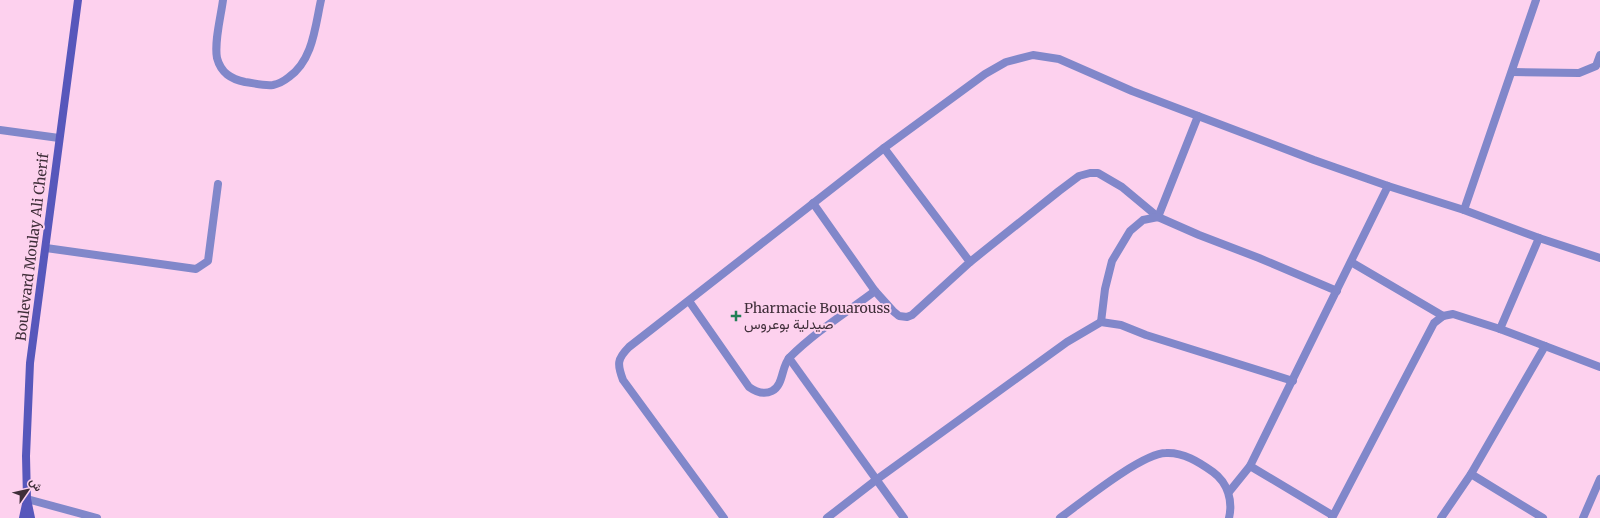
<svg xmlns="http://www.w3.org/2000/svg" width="1600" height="518" viewBox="0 0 1600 518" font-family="Merriweather,Vazirmatn,serif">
  <rect width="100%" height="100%" fill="#fdd1ee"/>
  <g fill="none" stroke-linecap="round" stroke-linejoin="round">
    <g stroke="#8187ca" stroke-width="8">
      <path d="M223,0C221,16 214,42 217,58C221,73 231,79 245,82C254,83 263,86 273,85C278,84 284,81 289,77C313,60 315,27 321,0"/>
      <path d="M1512,72L1579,73L1596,66L1600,55"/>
      <path d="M0,130L59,138"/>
      <path d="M813,203L875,291L893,311L899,316L907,317L912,315L970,262L884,148"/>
      <path d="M1464,210L1536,0"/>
      <path d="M970,262L1059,191L1079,176L1090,173H1098L1122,187L1158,217"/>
      <path d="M689,301L749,387C756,392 764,395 772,391C784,385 781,366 790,357C815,332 847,312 875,291"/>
      <path d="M789,358L904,518"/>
      <path d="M27,499L97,518"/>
    </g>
    <g stroke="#8187ca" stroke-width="8">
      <path d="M1158,217L1198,116"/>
      <path d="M46,248L196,269L208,261L218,184"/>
      <path d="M1351,262L1443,316"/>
      <path d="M1101,322L1105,289L1112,261L1130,231L1143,220L1158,217L1199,235L1259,258L1337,291"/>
      <path d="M1500,329L1539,238"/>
      <path d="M1545,346L1600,367"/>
      <path d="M1250,466L1332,515"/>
      <path d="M1471,474L1543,518"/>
      <path d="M1229,492L1250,466L1388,186"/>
      <path d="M724,518L623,380C617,364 617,359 629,347L884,148L985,74L1006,62L1033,55L1059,59L1132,91L1314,160L1388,186L1464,210L1539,238L1600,258"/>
      <path d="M827,518L876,480L1067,342L1101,322L1121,325L1146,335L1293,381"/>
      <path d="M1060,518C1082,502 1142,453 1166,453C1183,452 1199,462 1213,472C1228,483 1233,501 1229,518"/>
      <path d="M1332,518L1434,323L1443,316L1453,314L1500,329L1545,346L1471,474L1441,518"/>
      <path d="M1583,518L1600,479"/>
    </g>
    <g stroke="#5757bb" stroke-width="8">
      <path d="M23,518L26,504"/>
      <path d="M31,518L27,499L26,456L30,363L78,0"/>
    </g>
  </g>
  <path fill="#227f55" stroke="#fdd1ee" stroke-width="1.5" d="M734 310h4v4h4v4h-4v4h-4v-4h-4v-4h4z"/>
  <g text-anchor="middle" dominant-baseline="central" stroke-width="4" stroke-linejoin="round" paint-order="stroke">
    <g font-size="14" fill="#3f2e39" stroke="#fdd1ee">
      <text transform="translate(32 247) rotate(-83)">Boulevard Moulay Ali Cherif</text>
    </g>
    <g font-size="14" fill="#3f2e39" stroke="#fdd1ee" text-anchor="start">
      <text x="744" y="308">Pharmacie Bouarouss<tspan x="744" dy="16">صيدلية بوعروس</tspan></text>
    </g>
  </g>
  <g transform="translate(28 490) rotate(56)" stroke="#fdd1ee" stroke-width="3" paint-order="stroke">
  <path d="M0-3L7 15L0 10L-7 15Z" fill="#3f2e39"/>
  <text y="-6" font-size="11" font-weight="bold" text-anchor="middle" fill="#3f2e39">ش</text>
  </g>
</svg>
